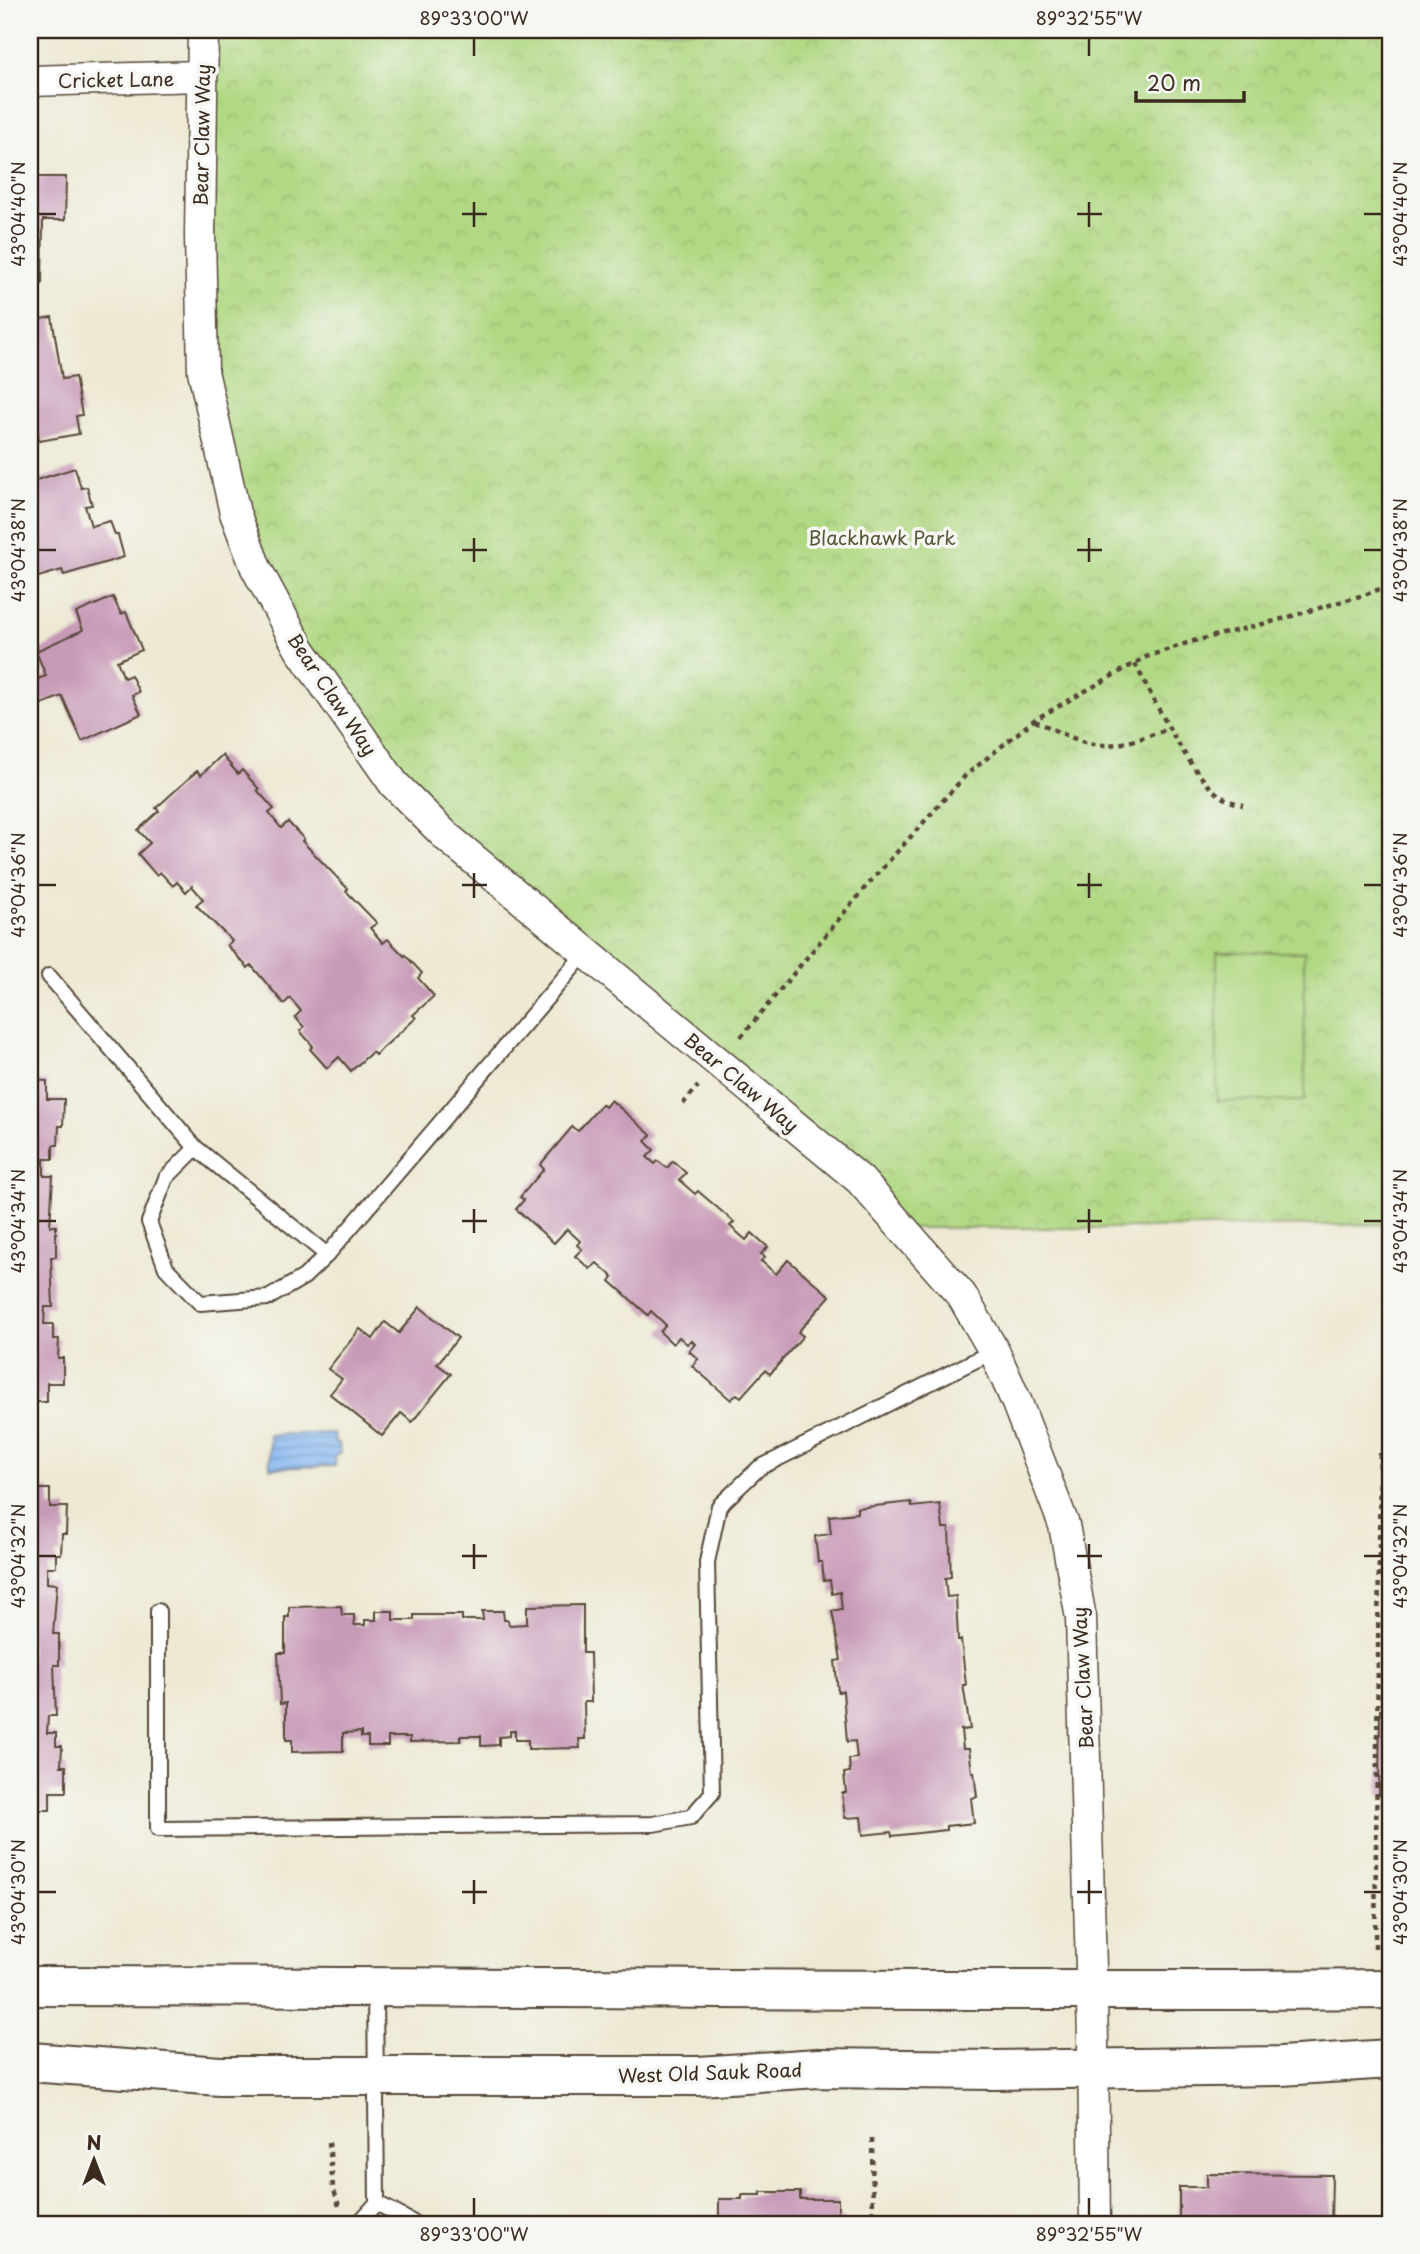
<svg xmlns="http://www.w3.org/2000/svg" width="1420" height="2254" viewBox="0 0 1420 2254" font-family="'Playpen Sans',sans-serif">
  <defs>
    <pattern id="park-crowns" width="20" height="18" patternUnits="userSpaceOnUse" patternTransform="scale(1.75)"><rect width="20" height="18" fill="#b1d984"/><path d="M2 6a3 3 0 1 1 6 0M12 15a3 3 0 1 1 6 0" fill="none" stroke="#99ba72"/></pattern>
    <pattern id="water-rules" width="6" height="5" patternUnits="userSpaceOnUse" patternTransform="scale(1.75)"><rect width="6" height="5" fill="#86b7f2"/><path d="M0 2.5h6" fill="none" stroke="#6f95c3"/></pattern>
  </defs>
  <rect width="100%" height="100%" fill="#f6f6f2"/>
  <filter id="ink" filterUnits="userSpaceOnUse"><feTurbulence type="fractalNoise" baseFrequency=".0143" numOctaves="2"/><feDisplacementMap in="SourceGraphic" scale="14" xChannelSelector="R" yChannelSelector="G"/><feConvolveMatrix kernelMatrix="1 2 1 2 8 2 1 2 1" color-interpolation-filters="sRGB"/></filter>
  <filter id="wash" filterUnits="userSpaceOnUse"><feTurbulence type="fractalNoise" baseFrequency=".00686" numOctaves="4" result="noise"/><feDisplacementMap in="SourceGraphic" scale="28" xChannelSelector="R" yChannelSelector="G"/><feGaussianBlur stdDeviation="1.57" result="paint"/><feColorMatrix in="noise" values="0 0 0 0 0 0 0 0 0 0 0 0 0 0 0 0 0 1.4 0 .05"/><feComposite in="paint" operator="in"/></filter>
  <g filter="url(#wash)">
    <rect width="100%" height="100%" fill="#ede9d3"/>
    <path fill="url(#park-crowns)" stroke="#768251" stroke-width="2" d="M203,30H1390V1224L1143,1228H901L447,837L299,648L220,452Z"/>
    <path fill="#b1d984" stroke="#768251" stroke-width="2" d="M1217,952H1304L1305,1101H1217Z"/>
    <path fill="url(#water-rules)" stroke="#607088" stroke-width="2" d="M334,1433L335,1443H339L340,1454L335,1455V1466L270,1468L269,1435Z"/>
    <g id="blocks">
      <g fill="#c79ab7">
        <path d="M30,177H66L65,220H43L42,284H30Z"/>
        <path d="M52,317L62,379L75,377L82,415L76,416L79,434L39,441L35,415L30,416V321Z"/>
        <path d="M75,468L81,488L87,487L92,505L85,506L91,526L110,521L115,535H118L124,557L64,575L62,570L35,578L30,559V482Z"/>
        <path d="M113,597L121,614L126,612L142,650L117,661L124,678L131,675L139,692L132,695L141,714L82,741L62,696L37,706L30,689V682L46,676L36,651L83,630L76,613Z"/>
        <path d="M222,755L238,774L242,770L259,789L257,790L274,809L269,813L281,828L288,822L304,839L302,841L348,889L346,891L377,923L370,928L383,943L388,939L404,956L405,955L422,973L418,978L434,996L413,1015L416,1018L375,1055L372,1052L351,1071L339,1057L327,1068L310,1049L313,1046L300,1031L304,1027L295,1017L301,1011L290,998L284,1004L251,965L248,968L227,945L232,941L196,905L203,899L192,886L186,892L177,882L173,886L160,872L156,875L138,854L150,843L138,830L159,811L156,808L197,771L201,775Z"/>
        <path d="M30,1080L47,1081V1099H64L63,1126H59L58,1145H53V1159H44V1176H53L50,1226H56V1257H51L53,1307H45L44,1324H53V1339H59L58,1358H63V1383H47V1402H30Z"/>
        <path d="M611,1100L651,1135L645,1141L654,1150L647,1157L655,1164L658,1161L667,1168L673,1161L686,1173L679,1180L695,1194L698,1191L734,1222L730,1226L746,1240L752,1233L768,1247L761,1254L765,1257L761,1261L776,1274L788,1260L830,1296L798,1332L803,1336L770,1374L765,1370L741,1397L737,1394L731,1400L692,1366L698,1359L689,1351L695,1344L691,1340L687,1344L679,1337L673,1344L660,1332L666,1325L651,1311L648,1315L610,1281L613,1277L597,1263L590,1269L575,1256L582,1249L577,1245L580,1241L567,1229L554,1243L516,1209L524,1200L520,1197L544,1169L540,1165L572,1127L578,1131L602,1104L605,1107Z"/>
        <path d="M420,1307L458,1338L437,1364L451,1374L412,1422L401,1413L382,1436L330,1394L342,1379L328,1369L360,1329L373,1339L385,1322L399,1333Z"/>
        <path d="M30,1489H50V1507H67L66,1534H62L61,1554H56V1567H47V1583L57,1584L53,1634H59V1665H54L56,1716H48L47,1733H56V1746H62L61,1766H66V1792H50V1810H30Z"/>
        <path d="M911,1502L912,1507L940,1504L943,1528H949L951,1577L945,1578L947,1597L956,1596L958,1640H961L966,1685H963L970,1729L961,1730L963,1749H969L972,1772H974L977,1797L971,1798L974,1823L946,1826V1830L892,1836L891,1832L863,1835L861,1817L845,1818L842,1793H846L844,1773L850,1772L849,1759L857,1758L855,1741L847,1742L843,1691L838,1692L835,1661L841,1660L832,1611L842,1609L840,1592L832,1594L830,1580L824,1581L822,1562H818L815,1536L831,1534L829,1516L857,1513V1508Z"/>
        <path d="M583,1605V1653H590L591,1702H584L585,1739H579L580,1748L528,1749V1740H515V1731H510V1736L499,1737V1745L481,1746V1736H460L461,1741L410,1742V1737H388V1746H368V1737H361V1732L343,1733V1751L292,1752V1740H286V1703L280,1704L278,1653H285V1617H289V1607L341,1606L342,1615H354V1625H365V1620H376V1611H393V1620H414V1615H462V1620H483L482,1611H503L504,1620H508L509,1625L527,1624V1606Z"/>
        <path d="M1380,1710L1390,1711V1796L1379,1795Z"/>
        <path d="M1207,2174L1332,2175L1331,2224H1179V2187H1207Z"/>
        <path d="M761,2192H800V2199H838V2218H844V2224H716V2219H719V2199H742V2195H761Z"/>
      </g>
    </g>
  </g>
  <g filter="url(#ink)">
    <use href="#blocks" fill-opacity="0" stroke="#564739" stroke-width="2"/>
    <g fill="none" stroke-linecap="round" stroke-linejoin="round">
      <defs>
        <g id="lane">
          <path d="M49,976L196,1148L166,1178L149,1222L166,1268L200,1303L268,1298L304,1277L327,1255L586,952"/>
          <path d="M196,1148L327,1255"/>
          <path d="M158,1611V1829L653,1824L691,1817L712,1793L707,1562L719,1506L759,1468L994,1351"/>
          <path d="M377,2203L415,2224"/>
          <path d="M358,2224L377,2203L375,1988"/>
        </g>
        <g id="street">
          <path d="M203,30L200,235L203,371L235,513L256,568L299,648L394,784L447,837L860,1180L962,1296L994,1351L1017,1403L1064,1525L1081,1618L1093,2039L1095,2224"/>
          <path d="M30,81L201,76"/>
        </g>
        <g id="secondary">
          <path d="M30,1986C483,1986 937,1993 1390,1989"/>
          <path d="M30,2062L220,2076H699L818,2068L994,2070L1281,2066L1390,2059"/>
        </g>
      </defs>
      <use href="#lane" stroke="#564739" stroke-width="18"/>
      <use href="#street" stroke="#564739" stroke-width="33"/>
      <use href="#secondary" stroke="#564739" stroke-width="42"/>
      <g stroke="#564739" stroke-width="4.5" stroke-dasharray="5 5" stroke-linecap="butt">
        <path d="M1135,664C1154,699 1190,776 1222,797C1228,801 1236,803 1243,805"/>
        <path d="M1035,721C1057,730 1082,746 1107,745C1128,744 1151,735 1171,728"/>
        <path d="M741,1037L863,890L965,776L1034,720L1146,657L1190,642L1275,621L1367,594L1390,585"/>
        <path d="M683,1104L698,1086"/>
        <path d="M1375,1948L1380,1452"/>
        <path d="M872,2139L873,2224"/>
        <path d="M329,2142L333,2187L339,2206"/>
      </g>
      <use href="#lane" stroke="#fff" stroke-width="14"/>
      <use href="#street" stroke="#fff" stroke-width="30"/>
      <use href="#secondary" stroke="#fff" stroke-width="38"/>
    </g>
  </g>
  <path fill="none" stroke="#3b2a1e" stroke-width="2.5" d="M474,38V56M1089,38V56M474,202V227M1089,202V227M38,214H56M462,214H487M1077,214H1102M1364,214H1382M474,538V562M1089,538V562M38,550H56M462,550H487M1077,550H1102M1364,550H1382M474,873V898M1089,873V898M38,885H56M462,885H487M1077,885H1102M1364,885H1382M474,1209V1233M1089,1209V1233M38,1221H56M462,1221H487M1077,1221H1102M1364,1221H1382M474,1544V1569M1089,1544V1569M38,1556H56M462,1556H487M1077,1556H1102M1364,1556H1382M474,1880V1904M1089,1880V1904M38,1892H56M462,1892H487M1077,1892H1102M1364,1892H1382M474,2198V2216M1089,2198V2216"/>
  <g text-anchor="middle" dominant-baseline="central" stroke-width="7" stroke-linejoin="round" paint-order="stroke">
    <g font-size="19" fill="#3b2a1e" stroke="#f6f6f2">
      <text transform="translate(116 79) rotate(-1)">Cricket Lane</text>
      <text transform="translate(201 135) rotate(-89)">Bear Claw Way</text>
      <text transform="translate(333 694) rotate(56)">Bear Claw Way</text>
      <text transform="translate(742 1082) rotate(40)">Bear Claw Way</text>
      <text transform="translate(1082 1678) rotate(-93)">Bear Claw Way</text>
      <text transform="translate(710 2072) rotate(-2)">West Old Sauk Road</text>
    </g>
    <g font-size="19" fill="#585638" stroke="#f6f6f2">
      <text x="882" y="537">Blackhawk Park</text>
    </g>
  </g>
  <rect width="1420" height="2254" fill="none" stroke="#f6f6f2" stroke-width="77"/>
  <g transform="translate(94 2160)" stroke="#f6f6f2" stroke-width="5" paint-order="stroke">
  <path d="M0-5L12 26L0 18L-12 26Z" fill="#3b2a1e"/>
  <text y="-10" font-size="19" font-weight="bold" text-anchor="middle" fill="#3b2a1e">N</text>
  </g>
  <path d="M1136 91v10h108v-10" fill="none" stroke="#3b2a1e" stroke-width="3.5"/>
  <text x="1147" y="91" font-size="21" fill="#3b2a1e" stroke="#f6f6f2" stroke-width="5" paint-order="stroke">20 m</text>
  <rect x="38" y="38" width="1344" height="2178" fill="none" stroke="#3b2a1e" stroke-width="2.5"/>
  <g font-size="18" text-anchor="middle" fill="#3b2a1e">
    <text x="474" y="25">89°33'00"W</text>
    <text x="1089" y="25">89°32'55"W</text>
    <text transform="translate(19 214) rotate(-90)" y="6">43°04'40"N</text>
    <text transform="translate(1401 214) rotate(-90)" y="6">43°04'40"N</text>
    <text transform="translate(19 550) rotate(-90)" y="6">43°04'38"N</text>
    <text transform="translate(1401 550) rotate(-90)" y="6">43°04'38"N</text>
    <text transform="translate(19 885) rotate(-90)" y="6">43°04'36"N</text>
    <text transform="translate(1401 885) rotate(-90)" y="6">43°04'36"N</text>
    <text transform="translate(19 1221) rotate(-90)" y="6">43°04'34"N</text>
    <text transform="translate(1401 1221) rotate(-90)" y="6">43°04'34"N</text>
    <text transform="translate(19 1556) rotate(-90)" y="6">43°04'32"N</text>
    <text transform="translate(1401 1556) rotate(-90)" y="6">43°04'32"N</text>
    <text transform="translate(19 1892) rotate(-90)" y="6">43°04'30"N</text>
    <text transform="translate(1401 1892) rotate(-90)" y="6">43°04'30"N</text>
    <text x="474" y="2241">89°33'00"W</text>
    <text x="1089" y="2241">89°32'55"W</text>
  </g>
</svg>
